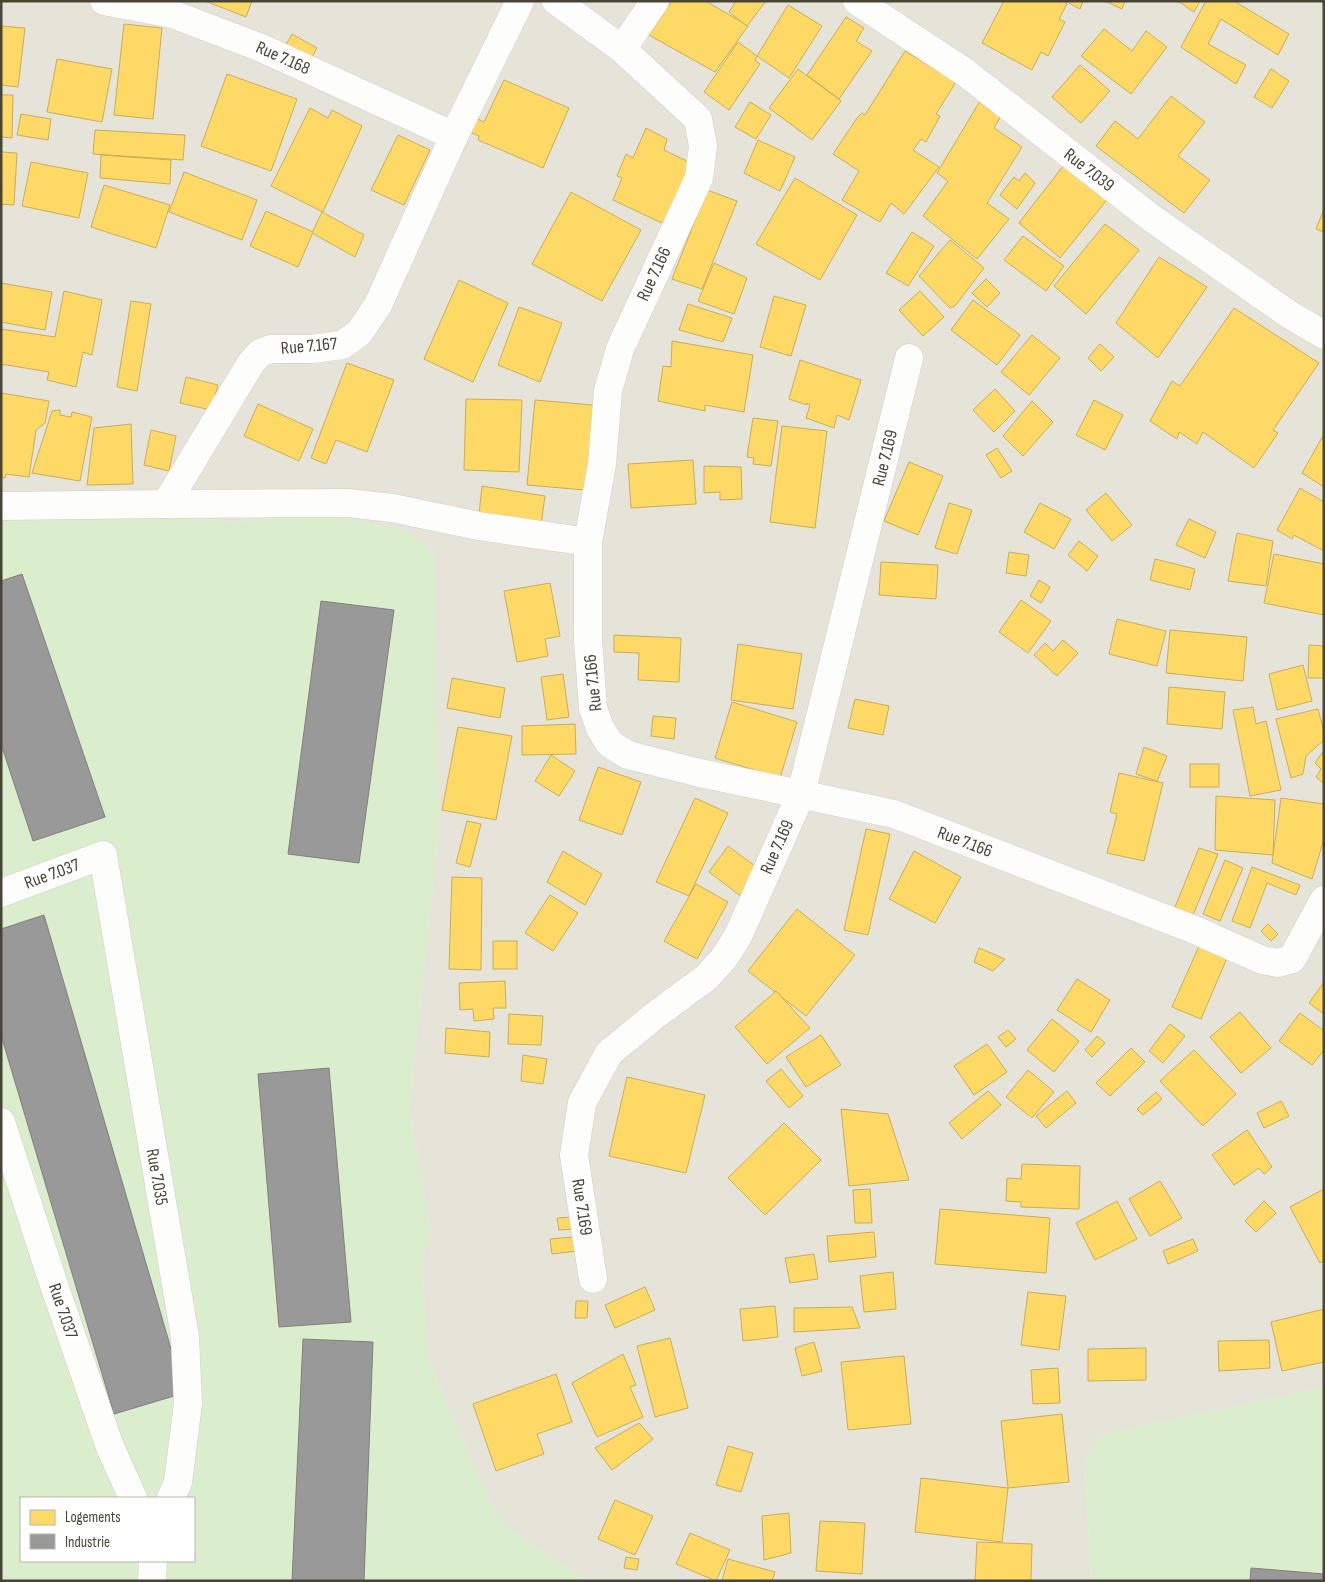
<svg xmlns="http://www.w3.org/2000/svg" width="1325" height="1582" viewBox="0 0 1325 1582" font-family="'Sofia Sans Condensed',sans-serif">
  <rect width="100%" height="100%" fill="#f2f1ec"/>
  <path fill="#e6e4d9" d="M1,1H1324V1387L1097,1436L1085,1466L1091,1581H587L511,1530L491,1505L428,1359L422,1263L431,1231L409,1108L440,819L326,514L236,521L18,508L1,513Z"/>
  <g fill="#daedcc" fill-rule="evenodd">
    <path d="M18,508L236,521L326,514L409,531L434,553L440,819L409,1108L431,1231L422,1263L428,1359L491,1505L511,1530L587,1581H1V513ZM21,1498H194V1561H21Z"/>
    <path d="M1324,1387V1581H1091L1085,1466L1097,1436Z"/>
  </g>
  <g fill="#ffd966" stroke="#c8ad58">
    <path d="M205,1H252L246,17Z"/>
    <path d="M672,1H706L748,26L715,72L649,35Z"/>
    <path d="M736,1H766L747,26L729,12Z"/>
    <path d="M1004,1H1062L1067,4L1059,19L1065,22L1048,56L1041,52L1032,70L982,43Z"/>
    <path d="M1065,1H1083L1080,9Z"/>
    <path d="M1105,1H1125L1122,9Z"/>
    <path d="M1178,1H1200L1194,12Z"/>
    <path d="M1206,1H1234L1289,34L1278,55L1221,19L1208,44L1246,65L1236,84L1181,47Z"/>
    <path d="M788,5L822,26L789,78L757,56Z"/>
    <path d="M846,17L864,28L856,41L872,51L839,99L807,75Z"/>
    <path d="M124,24L162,28L153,119L114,115Z"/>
    <path d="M1,26L25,28L18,87L1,85Z"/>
    <path d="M1104,29L1132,51L1146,31L1167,47L1131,94L1081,56Z"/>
    <path d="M292,34L317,48L308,64L283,50Z"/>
    <path d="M738,42L757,56L755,60L760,64L729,110L704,92Z"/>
    <path d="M905,51L956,82L936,114L940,116L926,142L921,139L913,150L939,167L904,214L891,203L880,222L842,200L859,171L833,154L857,118L862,113L865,115Z"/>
    <path d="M57,59L112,69L102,122L47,112Z"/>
    <path d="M1080,65L1110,91L1081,123L1052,97Z"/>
    <path d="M798,69L841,101L812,140L769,108Z"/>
    <path d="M1271,69L1289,81L1272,108L1254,97Z"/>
    <path d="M227,74L297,99L271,171L201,146Z"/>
    <path d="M504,80L569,108L543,168L478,140L479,136L470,132L475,118L484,122Z"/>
    <path d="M1,95H13L12,138L1,137Z"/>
    <path d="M1171,96L1205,122L1178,156L1210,180L1184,213L1096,146L1115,121L1138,139Z"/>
    <path d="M980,101L1001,116L994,128L1022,147L987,203L1009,219L977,259L923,216L948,181L937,173Z"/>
    <path d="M750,102L771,115L756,139L735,127Z"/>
    <path d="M310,108L328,118L332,110L362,126L323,212L271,186Z"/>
    <path d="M21,114L51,119L48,140L17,135Z"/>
    <path d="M646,128L667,139L664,150L693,164L664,224L613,200L622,178L617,176L626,154L633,158Z"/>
    <path d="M95,130L185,135L183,160L93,154Z"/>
    <path d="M398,135L430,150L404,205L371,190Z"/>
    <path d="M758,140L795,157L780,191L744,173Z"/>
    <path d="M1,152L17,153L14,205L1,204Z"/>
    <path d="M101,155L171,160L170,184L100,178Z"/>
    <path d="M1067,161L1110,196L1060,258L1019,223Z"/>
    <path d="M31,162L88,173L79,218L22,206Z"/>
    <path d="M184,172L257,200L242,240L169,212Z"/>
    <path d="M1025,173L1035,183L1017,209L1000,195L1014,177L1019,181Z"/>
    <path d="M795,178L857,215L820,280L756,244Z"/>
    <path d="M104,185L170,205L156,248L91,227Z"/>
    <path d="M707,190L737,201L702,289L672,279Z"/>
    <path d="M571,192L641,230L602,301L532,264Z"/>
    <path d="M1324,209V232L1316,229Z"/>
    <path d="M266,211L313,232L298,267L250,246Z"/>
    <path d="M322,212L364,235L355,257L312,233Z"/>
    <path d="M1105,224L1139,250L1086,314L1054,286Z"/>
    <path d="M912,232L934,246L908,286L886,273Z"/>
    <path d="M1023,236L1064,266L1046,291L1004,260Z"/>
    <path d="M950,240L984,268L955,306L950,308L919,276Z"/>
    <path d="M1159,257L1207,287L1158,358L1116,323Z"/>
    <path d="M714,263L747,278L734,314L698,301Z"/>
    <path d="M986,279L1000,293L987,307L972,293Z"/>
    <path d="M459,280L508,303L473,382L424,359Z"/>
    <path d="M1,283L52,292L45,330L1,322Z"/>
    <path d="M64,291L102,300L92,355L83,352L76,387L47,380L49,372L1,364V329L55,337Z"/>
    <path d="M920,291L944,317L923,336L899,310Z"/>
    <path d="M774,296L806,305L791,356L760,347Z"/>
    <path d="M973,300L1020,335L997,365L951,330Z"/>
    <path d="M131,301L151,304L137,391L117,387Z"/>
    <path d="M688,304L732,318L723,342L679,330Z"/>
    <path d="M519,307L562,323L540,382L498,365Z"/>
    <path d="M1234,308L1319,363L1273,430L1278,433L1254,468L1203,432L1197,444L1179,432L1177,439L1150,421L1172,381L1180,386Z"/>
    <path d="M1032,335L1060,358L1029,395L1001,372Z"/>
    <path d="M672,341L753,355L744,412L705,405V411L658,401L663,366L671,367Z"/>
    <path d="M1100,344L1114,357L1101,371L1088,358Z"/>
    <path d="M800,360L861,380L849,420L837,415L834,428L806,418L810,405L807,403V405L789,399Z"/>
    <path d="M347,363L394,380L367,452L336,440L326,464L311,458Z"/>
    <path d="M186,377L218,385L211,410L180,403Z"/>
    <path d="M995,389L1015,411L994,432L973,410Z"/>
    <path d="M1,393L49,401L45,423L36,430L29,477L6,474L5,478L1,477Z"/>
    <path d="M466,399L522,400L519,472L464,470Z"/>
    <path d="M535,400L604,406L596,491L527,485Z"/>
    <path d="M1094,400L1123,415L1105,450L1076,435Z"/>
    <path d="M1032,401L1053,422L1023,456L1003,436Z"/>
    <path d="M258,404L313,429L299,461L244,436Z"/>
    <path d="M60,410V415L71,417L72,412L92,417L80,481L32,473L52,411Z"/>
    <path d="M753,418L778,421L771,466L753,464L754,458L747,457Z"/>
    <path d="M131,424L133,484L87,485L94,428Z"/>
    <path d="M782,426L827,431L815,528L770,522Z"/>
    <path d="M151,430L176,436L169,471L144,465Z"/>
    <path d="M1324,434V487L1302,473Z"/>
    <path d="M997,448L1012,471L1001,478L986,455Z"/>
    <path d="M693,460L696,504L631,508L628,464Z"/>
    <path d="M909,462L943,476L918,535L884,521Z"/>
    <path d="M704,466L741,467L742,499L720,500V492L704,493Z"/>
    <path d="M482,486L545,496L540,532L478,524Z"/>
    <path d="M1300,488L1324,502V551L1294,535L1292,539L1277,530Z"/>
    <path d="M1106,493L1132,525L1112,541L1086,510Z"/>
    <path d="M949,503L972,510L957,554L935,548Z"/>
    <path d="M1040,503L1071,519L1054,549L1024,532Z"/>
    <path d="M1189,519L1216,532L1205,558L1176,545Z"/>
    <path d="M1237,533L1273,541L1266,586L1228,581Z"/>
    <path d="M1079,541L1098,556L1087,571L1068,555Z"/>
    <path d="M1009,552L1029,555L1026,576L1006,573Z"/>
    <path d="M1274,554L1324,564V615L1264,603Z"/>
    <path d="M1155,559L1195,569L1190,590L1150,580Z"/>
    <path d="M881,562L938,565L936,599L879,595Z"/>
    <path d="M1039,580L1050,587L1041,603L1030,596Z"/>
    <path d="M550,583L560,636L545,639L548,656L517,662L504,591Z"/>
    <path d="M1021,600L1051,621L1028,653L999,632Z"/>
    <path d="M1117,619L1166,631L1157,666L1109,654Z"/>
    <path d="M1170,630L1247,637L1243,681L1166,673Z"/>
    <path d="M614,635L681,638L679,682L638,680L639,653L614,652Z"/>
    <path d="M1063,640L1078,653L1057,676L1034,655L1045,643L1053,651Z"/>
    <path d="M738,644L802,654L793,709L731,700Z"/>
    <path d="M1309,645L1324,646V678H1308Z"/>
    <path d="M1303,665L1312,701L1277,710L1269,674Z"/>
    <path d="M563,674L569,717L547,720L541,677Z"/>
    <path d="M452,678L505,688L500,718L447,708Z"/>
    <path d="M1169,687L1225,692L1222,729L1167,724Z"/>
    <path d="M855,699L889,706L883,735L848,728Z"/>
    <path d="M732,702L797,722L780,778L715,758Z"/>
    <path d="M1253,707L1256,724L1266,721L1281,790L1250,796L1233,710Z"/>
    <path d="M1318,709L1324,732V740L1306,756L1303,774L1291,778L1276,719Z"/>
    <path d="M653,716L676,718L674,739L651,736Z"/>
    <path d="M575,724L576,754L522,755V726Z"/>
    <path d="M458,727L512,736L496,820L442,810Z"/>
    <path d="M1144,747L1167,756L1157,781L1136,774Z"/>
    <path d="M1324,750V784L1316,777L1321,769L1315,763Z"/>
    <path d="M551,755L575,771L559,796L535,781Z"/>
    <rect x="1190" y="764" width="29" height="23"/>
    <path d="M598,767L641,782L622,835L579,820Z"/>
    <path d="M1119,773L1163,783L1144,861L1107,853L1117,814L1110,812Z"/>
    <path d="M1216,796L1275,800L1273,855L1215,850Z"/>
    <path d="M695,798L728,813L689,896L656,882Z"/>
    <path d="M1281,798L1324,804V839L1312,879L1272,863Z"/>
    <path d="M467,821L481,824L470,867L456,863Z"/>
    <path d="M866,829L890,834L868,935L844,930Z"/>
    <path d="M728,846L762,871L742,897L709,872Z"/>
    <path d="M1199,848L1218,854L1193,915L1175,907Z"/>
    <path d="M563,851L602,874L585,905L547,882Z"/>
    <path d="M914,851L961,877L935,923L889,899Z"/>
    <path d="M1225,860L1243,868L1220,921L1203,914Z"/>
    <path d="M1252,867L1300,885L1296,895L1267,883L1250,928L1232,921Z"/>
    <path d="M452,877L482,878L481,970L449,969Z"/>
    <path d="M696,884L728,902L697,959L664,941Z"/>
    <path d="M550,895L578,913L553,951L525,933Z"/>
    <path d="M797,909L855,955L806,1016L748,971Z"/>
    <path d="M1268,924L1278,934L1271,941L1261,931Z"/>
    <rect x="493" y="941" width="24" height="28"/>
    <path d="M1199,946L1227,958L1201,1019L1172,1007Z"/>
    <path d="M979,948L1005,959L993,971L974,962Z"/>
    <path d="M1077,979L1110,1000L1091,1032L1057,1010Z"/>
    <path d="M505,981L506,1008H493L494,1019L474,1021L473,1009L460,1010L459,983Z"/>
    <path d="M1324,982V1014L1309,1003Z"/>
    <path d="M776,991L810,1028L767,1064L735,1027Z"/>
    <path d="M1240,1012L1271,1048L1241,1073L1210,1037Z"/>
    <path d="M1300,1013L1324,1031V1050L1312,1065L1279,1041Z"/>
    <path d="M509,1014L543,1016L541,1045L508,1044Z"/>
    <path d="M1052,1019L1079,1041L1054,1072L1027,1050Z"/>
    <path d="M1170,1024L1185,1036L1163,1063L1149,1051Z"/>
    <path d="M446,1028L490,1032L489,1057L445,1053Z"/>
    <path d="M1008,1030L1016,1039L1006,1047L998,1037Z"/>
    <path d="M821,1035L841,1065L806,1087L786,1057Z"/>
    <path d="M1097,1036L1105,1043L1092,1057L1085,1050Z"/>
    <path d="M987,1044L1007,1072L974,1095L954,1066Z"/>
    <path d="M1131,1048L1145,1062L1110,1096L1096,1083Z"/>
    <path d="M1194,1050L1236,1094L1203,1126L1160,1081Z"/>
    <path d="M523,1055L547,1059L543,1084L521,1081Z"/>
    <path d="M781,1069L803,1096L789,1108L766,1081Z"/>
    <path d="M1028,1070L1054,1092L1032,1118L1006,1097Z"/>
    <path d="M627,1077L705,1095L686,1173L609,1156Z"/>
    <path d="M988,1091L1001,1105L962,1139L949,1123Z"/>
    <path d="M1067,1091L1076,1103L1046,1128L1036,1116Z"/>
    <path d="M1156,1092L1162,1099L1143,1115L1137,1109Z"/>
    <path d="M1281,1101L1289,1116L1264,1128L1257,1113Z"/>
    <path d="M841,1109L888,1114L909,1180L849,1186Z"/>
    <path d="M784,1123L821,1160L765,1215L728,1178Z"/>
    <path d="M1247,1130L1272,1167L1264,1174L1259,1168L1234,1185L1212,1155Z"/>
    <path d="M1022,1164L1080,1166L1079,1209L1021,1207V1202L1006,1201L1007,1178L1021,1179Z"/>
    <path d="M1160,1181L1182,1218L1150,1236L1129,1199Z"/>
    <path d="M870,1189L872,1223H855L853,1190Z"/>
    <path d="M1324,1189V1260L1320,1263L1290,1207Z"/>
    <path d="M1117,1201L1137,1239L1095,1260L1076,1223Z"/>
    <path d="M1264,1201L1276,1213L1256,1232L1245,1221Z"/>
    <path d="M940,1209L1050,1218L1046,1273L935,1264Z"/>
    <path d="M572,1217L573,1229L559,1230L557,1218Z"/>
    <path d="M874,1232L876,1257L829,1262L827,1236Z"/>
    <path d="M574,1237L576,1251L552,1254L550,1239Z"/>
    <path d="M1193,1239L1198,1251L1168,1264L1163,1251Z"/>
    <path d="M814,1254L818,1279L790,1283L785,1258Z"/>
    <path d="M893,1272L896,1309L864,1312L860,1276Z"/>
    <path d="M645,1287L655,1310L615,1328L605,1305Z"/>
    <path d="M1028,1292L1066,1296L1059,1350L1021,1345Z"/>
    <path d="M576,1301H588L587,1318H575Z"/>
    <path d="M775,1306L778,1337L743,1341L740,1309Z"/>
    <path d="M852,1307L860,1328L794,1332V1308Z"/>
    <path d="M1324,1309V1362L1282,1371L1271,1322Z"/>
    <path d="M670,1338L688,1408L655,1417L637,1346Z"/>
    <path d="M1269,1340L1270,1368L1219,1371L1218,1341Z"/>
    <path d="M814,1342L822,1371L802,1376L795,1348Z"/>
    <path d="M1146,1348V1380L1088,1381V1349Z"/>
    <path d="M623,1354L636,1385L630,1387L643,1417L597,1437L572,1383Z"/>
    <path d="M904,1356L911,1424L848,1430L841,1362Z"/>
    <path d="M1058,1368L1060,1403L1033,1404L1031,1370Z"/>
    <path d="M556,1374L572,1422L537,1434L544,1454L496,1471L473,1404Z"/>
    <path d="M1062,1414L1069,1482L1008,1488L1001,1421Z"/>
    <path d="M639,1423L653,1439L612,1470L595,1448Z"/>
    <path d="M728,1446L753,1453L741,1492L716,1485Z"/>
    <path d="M921,1478L1008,1488L1002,1542L915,1532Z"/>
    <path d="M615,1500L653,1516L635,1555L598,1539Z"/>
    <path d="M789,1513L791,1553L764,1560L762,1516Z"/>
    <path d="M820,1521L865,1523L862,1574L816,1571Z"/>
    <path d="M690,1533L730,1550L716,1581L676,1564Z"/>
    <path d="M977,1542L1032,1544L1031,1581H975Z"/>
    <path d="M626,1557L639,1559L637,1570L624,1568Z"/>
    <path d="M728,1559L775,1572L772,1581H722Z"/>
  </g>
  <g fill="#999" stroke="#81807c">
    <path d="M22,574L105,817L33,841L1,744V581Z"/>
    <path d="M321,601L394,610L359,863L288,854Z"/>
    <path d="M44,915L184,1393L114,1414L1,1035V929Z"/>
    <path d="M329,1068L351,1322L279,1327L258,1074Z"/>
    <path d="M303,1339L373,1342L364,1581H292Z"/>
    <path d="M1251,1568L1324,1574V1581H1250Z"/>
  </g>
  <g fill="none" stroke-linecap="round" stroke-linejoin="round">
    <defs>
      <g id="minor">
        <path d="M104,1L172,14L259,47L454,136"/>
        <path d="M556,1L622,49L698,119L703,146L699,178L620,349L608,391L602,464L588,542V640L593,708L600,728L610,744L628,755L700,773L894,814L1195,930L1262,960L1278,963L1292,959L1324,900"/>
        <path d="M857,1L966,73L1150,217L1290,315L1324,335"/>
        <path d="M622,49L655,1"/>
        <path d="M166,504L348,503L392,508L479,526L588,542"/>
        <path d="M1,506L166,504L251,363L260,353L271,349H312L342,345L359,333L378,305L454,136L520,1"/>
        <path d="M1,893L103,855L185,1337L188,1403L178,1482L171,1498"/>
        <path d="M1,1122L53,1282L110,1447L133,1498"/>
        <path d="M593,1279L574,1155L582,1103L609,1053L658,1013L707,977L724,958L738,936L801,794L909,358"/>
        <path d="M152,1581L153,1561"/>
      </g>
    </defs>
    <use href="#minor" stroke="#d0cfc9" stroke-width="29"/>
    <use href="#minor" stroke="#fdfdfc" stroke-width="28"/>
  </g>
  <g text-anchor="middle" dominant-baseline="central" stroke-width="5" stroke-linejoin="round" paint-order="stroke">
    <g font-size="18" fill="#484537" stroke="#fff">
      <text transform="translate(283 58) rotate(24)">Rue 7.168</text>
      <text transform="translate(1089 170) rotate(38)">Rue 7.039</text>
      <text transform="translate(654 274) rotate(-65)">Rue 7.166</text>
      <text transform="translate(309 346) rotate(-5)">Rue 7.167</text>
      <text transform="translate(885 458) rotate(-76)">Rue 7.169</text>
      <text transform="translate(593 683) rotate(-96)">Rue 7.166</text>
      <text transform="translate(965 842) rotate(21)">Rue 7.166</text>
      <text transform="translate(777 847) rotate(-66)">Rue 7.169</text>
      <text transform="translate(52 874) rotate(-20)">Rue 7.037</text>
      <text transform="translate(157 1177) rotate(80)">Rue 7.035</text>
      <text transform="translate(582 1207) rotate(81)">Rue 7.169</text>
      <text transform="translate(63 1311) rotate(71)">Rue 7.037</text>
    </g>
  </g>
  <rect width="1325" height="1582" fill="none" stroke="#484537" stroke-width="5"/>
  <rect x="20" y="1497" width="175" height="65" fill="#ffffff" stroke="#b6b5af"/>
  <rect x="30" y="1510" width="25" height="15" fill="#ffd966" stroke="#b6b5af"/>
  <text x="65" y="1522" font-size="15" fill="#484537">Logements</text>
  <rect x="30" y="1534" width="25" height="15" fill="#999999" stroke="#b6b5af"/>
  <text x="65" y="1547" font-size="15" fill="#484537">Industrie</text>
</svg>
